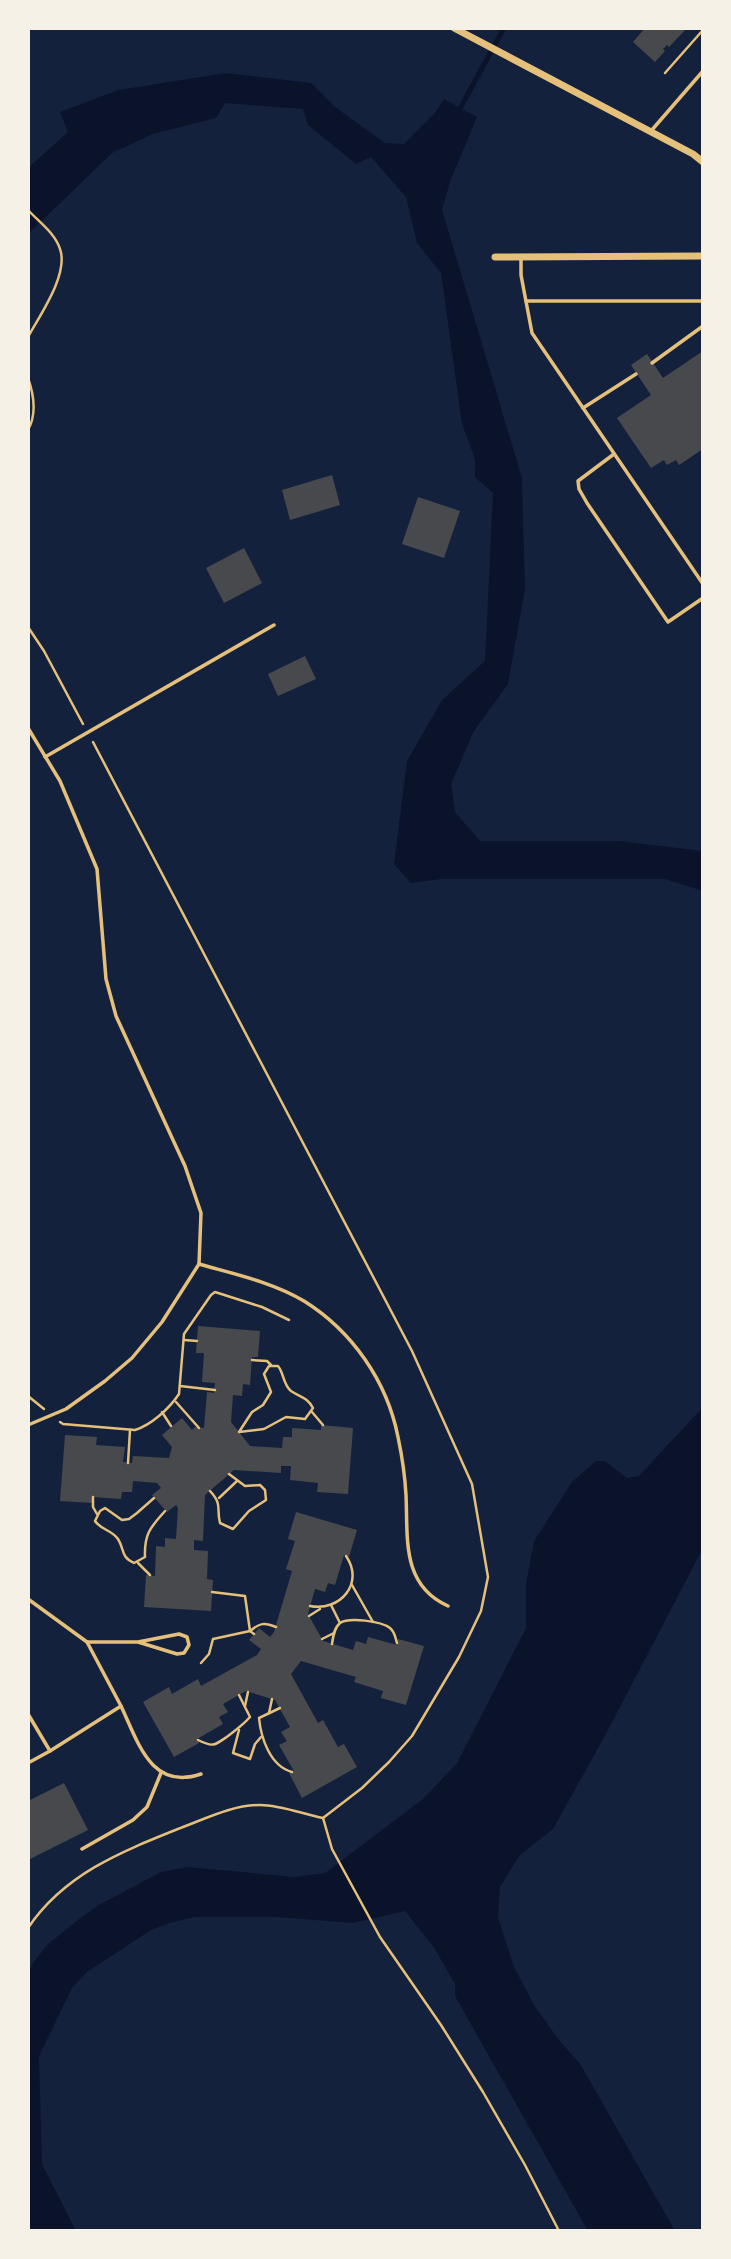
<svg xmlns="http://www.w3.org/2000/svg" width="731" height="2259" viewBox="0 0 731 2259" font-family="Quicksand,sans-serif">
  <rect width="100%" height="100%" fill="#14213d"/>
  <g fill="#0b132b">
    <path d="M226,73L311,83L335,107L385,143L404,144L435,113L444,99L477,117L450,182L442,210L522,478L525,589L508,684L474,731L451,784L455,812L480,841H619L703,851V891L665,879H441L411,883L394,864L407,761L442,700L485,661L493,493L475,477V459L462,424L441,273L417,243L406,197L371,157L356,164L308,125L303,109L225,103L216,118L153,134L112,153L28,234V168L68,132L60,112L118,90Z"/>
    <path d="M703,1407V1548L607,1732L553,1829L519,1856L500,1887L498,1917L514,1967L534,2005L559,2040L581,2065L675,2231H588L455,1996V1984L435,1949L405,1911L353,1923L276,1917H194L170,1923L151,1930L87,1972L72,1988L39,2056L42,2164L76,2231H30L28,2227V1974L33,1963L47,1945L79,1919L99,1905L161,1872L188,1867L295,1877L325,1873L423,1799L457,1763L526,1628V1584L534,1541L572,1482L596,1461H605L627,1478L639,1476Z"/>
  </g>
  <g fill="none" stroke-linecap="round" stroke-linejoin="round">
    <path stroke="#0b132b" stroke-width="5" d="M457,114L504,28"/>
  </g>
  <g fill="#48494c">
    <path d="M645,28L650,29L687,28L669,47L667,45L663,49L665,51L655,62L633,42Z"/>
    <path d="M703,351V449L679,465L676,460L667,465L664,460L651,468L617,418L651,395L631,365L647,354L663,378Z"/>
    <path d="M332,475L340,505L290,520L282,490Z"/>
    <path d="M418,497L460,511L444,558L402,544Z"/>
    <path d="M244,548L262,583L224,603L206,568Z"/>
    <path d="M305,656L316,679L278,696L268,674Z"/>
    <path d="M198,1326L260,1331L258,1357H252L250,1385L243,1384L242,1396L233,1395L231,1422L250,1446L282,1448L283,1437H292V1428L321,1430V1425L353,1428L348,1494L317,1492L318,1483L290,1480L291,1466H281V1473L234,1470L205,1495L203,1541L194,1540V1550L208,1551L207,1579L213,1580L211,1611L144,1607L146,1575L155,1576L156,1546L165,1547V1538L176,1539L178,1508L176,1505L167,1512L152,1495L161,1488L157,1483L133,1481L132,1492H122L121,1499L92,1497V1503L60,1501L65,1435L97,1437L96,1445L125,1447L123,1462L132,1463L133,1456L169,1458L172,1447L162,1435L182,1418L192,1430L195,1427L204,1428L207,1392L214,1393L215,1383L202,1382L204,1353H196Z"/>
    <path d="M296,1512L357,1530L349,1557L344,1555L335,1585L328,1583L325,1592L315,1589L308,1614L323,1641L353,1650L356,1641L366,1644L368,1637L397,1645L398,1639L424,1646L406,1705L381,1698L383,1691L354,1682L356,1677L301,1661L291,1674L318,1723L323,1720L338,1747L344,1744L357,1767L302,1798L289,1773L294,1771L279,1745L287,1741L281,1732L290,1727L275,1700L246,1691L223,1704L228,1712L219,1717L223,1724L197,1739L199,1743L174,1757L143,1702L169,1687L172,1694L198,1679L201,1686L257,1655L261,1649L249,1640L259,1628L270,1637L274,1632L292,1571L286,1569L295,1541L288,1539Z"/>
    <path d="M64,1783L88,1830L28,1860V1801Z"/>
  </g>
  <g fill="none" stroke-linecap="round" stroke-linejoin="round">
    <g stroke="#e5c07b" stroke-width="2.5">
      <path d="M665,73L703,30"/>
      <path d="M28,210C39,222 55,233 60,249C69,274 40,315 28,337"/>
      <path d="M28,378C34,395 37,414 28,430"/>
      <path d="M28,627L44,651L83,724"/>
      <path d="M93,742L412,1351L472,1484L488,1577L481,1611L459,1657L412,1736L389,1762L362,1788L323,1818L332,1849L380,1937L441,2025L483,2092L525,2165L559,2231"/>
      <path d="M184,1340L197,1341"/>
      <path d="M252,1360L267,1361L271,1365"/>
      <path d="M269,1366H278C284,1373 283,1385 291,1391C300,1397 307,1397 313,1408L305,1419L286,1417L264,1429L239,1432L252,1412L263,1405L271,1392L264,1374Z"/>
      <path d="M180,1386L215,1390"/>
      <path d="M28,1396L44,1409"/>
      <path d="M176,1402L199,1428"/>
      <path d="M162,1412L171,1426"/>
      <path d="M312,1412L323,1425"/>
      <path d="M60,1422L63,1424L135,1430C151,1425 169,1409 179,1394L184,1334L211,1295L215,1292L262,1307L289,1320"/>
      <path d="M128,1463L130,1430"/>
      <path d="M210,1491C223,1505 216,1508 220,1523L233,1529L249,1511L266,1500L265,1490L260,1485L245,1486L229,1474"/>
      <path d="M93,1497V1507L97,1514"/>
      <path d="M154,1498L137,1513L129,1519L122,1520L105,1508L100,1511L95,1521C101,1530 112,1530 118,1539C125,1550 120,1556 134,1563L145,1557C144,1533 151,1527 165,1511"/>
      <path d="M219,1498L237,1481"/>
      <path d="M138,1563L150,1575"/>
      <path d="M352,1585L373,1622"/>
      <path d="M331,1605L340,1623"/>
      <path d="M310,1606C340,1612 365,1583 346,1556"/>
      <path d="M309,1616L320,1609"/>
      <path d="M254,1634L250,1631C260,1623 264,1622 276,1627"/>
      <path d="M322,1639L334,1633"/>
      <path d="M332,1644C333,1637 334,1628 340,1623C349,1617 381,1621 390,1628C395,1632 395,1637 397,1643"/>
      <path d="M201,1663L209,1654L213,1639L250,1631L245,1596L212,1592"/>
      <path d="M245,1706L248,1692"/>
      <path d="M280,1708L259,1718C261,1738 270,1766 292,1772"/>
      <path d="M269,1713L272,1699"/>
      <path d="M239,1730L233,1753L250,1759L255,1744L261,1737"/>
      <path d="M198,1740C214,1748 215,1745 228,1736C237,1729 243,1725 250,1717L239,1695"/>
      <path d="M28,1928C65,1873 123,1851 183,1827C207,1818 233,1805 260,1805C280,1805 303,1814 323,1818"/>
    </g>
    <g stroke="#e5c07b" stroke-width="3.5">
      <path d="M651,131L703,71"/>
      <path d="M521,257V275L532,333L703,584"/>
      <path d="M526,301H703"/>
      <path d="M652,363L703,326"/>
      <path d="M583,408L636,374"/>
      <path d="M614,454L578,481L579,489L587,503L668,622L703,598"/>
      <path d="M28,728L60,781L97,869L106,979L116,1016L185,1166L201,1213L199,1264L162,1322L132,1358L105,1381L66,1409L28,1425"/>
      <path d="M45,757L274,625"/>
      <path d="M199,1264C234,1274 272,1282 304,1301C352,1331 387,1381 398,1437C402,1456 405,1476 406,1495C408,1538 401,1585 448,1606"/>
      <path d="M28,1599L87,1642L121,1706L50,1751"/>
      <path d="M87,1642H138L179,1634L187,1637L189,1645L184,1653L177,1654L138,1642"/>
      <path d="M121,1706C138,1742 151,1791 201,1774"/>
      <path d="M28,1714L50,1751L28,1763"/>
      <path d="M82,1849L133,1820L147,1807L161,1773"/>
    </g>
    <g stroke="#e5c07b" stroke-width="7">
      <path d="M454,28L693,154L703,162"/>
      <path d="M495,257L703,256"/>
    </g>
  </g>
  <rect width="731" height="2259" fill="none" stroke="#f6f1e7" stroke-width="60"/>
</svg>
